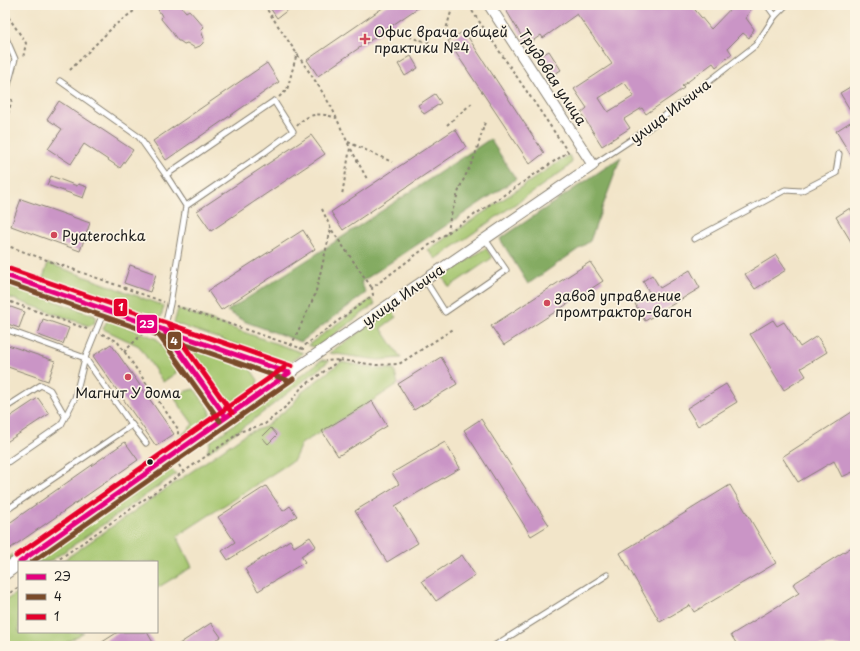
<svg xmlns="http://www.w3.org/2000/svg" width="860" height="651" viewBox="0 0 860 651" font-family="'Playpen Sans',sans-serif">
  <rect width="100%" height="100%" fill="#fcf5e5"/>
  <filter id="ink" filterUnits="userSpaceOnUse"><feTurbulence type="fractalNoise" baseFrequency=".025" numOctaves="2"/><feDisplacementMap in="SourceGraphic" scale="8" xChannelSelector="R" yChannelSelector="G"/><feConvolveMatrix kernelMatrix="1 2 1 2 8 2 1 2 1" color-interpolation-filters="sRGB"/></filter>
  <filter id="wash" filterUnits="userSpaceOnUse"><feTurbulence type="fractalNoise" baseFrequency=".012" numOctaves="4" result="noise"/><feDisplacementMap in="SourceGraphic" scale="16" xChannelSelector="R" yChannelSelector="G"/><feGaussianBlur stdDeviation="0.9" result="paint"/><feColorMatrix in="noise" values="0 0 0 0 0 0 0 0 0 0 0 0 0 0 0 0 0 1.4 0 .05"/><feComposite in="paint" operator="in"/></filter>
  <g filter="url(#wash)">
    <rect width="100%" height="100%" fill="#f2e5c9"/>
    <g fill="#a5c66f" stroke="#607146">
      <path d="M569,155L572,162L567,168L436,259L428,250Z"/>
      <path d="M486,248L492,258L449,287L443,277Z"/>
      <path d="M48,263L164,306L161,317L158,320L43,278Z"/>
      <path d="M5,283L96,316L94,324L89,326L5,296Z"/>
      <path d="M371,299L375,304L316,348L308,345Z"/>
      <path d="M178,309L286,347L303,353L289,363L174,323Z"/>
      <path d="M392,310L396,317L381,328L401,358L378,360L329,353Z"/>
      <path d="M108,319L157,339L176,364V373L163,382L139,346L103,329Z"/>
      <path d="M185,347L249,367L258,380L256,389L234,405L225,403L187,352Z"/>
      <path d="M322,360L329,361L257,417L207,453L210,442Z"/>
      <path d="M341,362L379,369H394L398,384L372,401L301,444L294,460L177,536L192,567L157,588V562H61L247,433L265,427L293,404L301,393Z"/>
      <path d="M194,389L210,410V424L171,451L168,446L180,437L193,424L175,399L186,391Z"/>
      <path d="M144,462L145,465L5,563V560Z"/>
      <path d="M171,468L176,474L49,562H34Z"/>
      <path d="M19,591V632H84L61,646H5V601Z"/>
    </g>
    <g fill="#84ab62" stroke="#50643f">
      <path d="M490,139L516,179L361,282L366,293L301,342L246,322L227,311L315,255Z"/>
      <path d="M621,157L590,241L528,284L500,239Z"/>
    </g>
    <g id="blocks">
      <g fill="#ca95c6" fill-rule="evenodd">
        <path d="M155,5H180L186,12L189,10L204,27L201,30L204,39L203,43L200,46L195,48L187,43L184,44L180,41H178L172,32L161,19L162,16Z"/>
        <path d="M268,5H295L277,18Z"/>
        <path d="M387,5H422L318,76L307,60Z"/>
        <path d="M503,5H691L711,29L734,5H753L746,18L754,29L749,38L743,33L728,48L732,54L716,67L713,63L682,86L684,88L646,114L642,108L624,119L630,128L602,146L581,113L587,108L574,89L612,64L577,14L543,38L541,35L527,45ZM624,82L634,96L608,112L599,98Z"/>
        <path d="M464,31L544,153L530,164L448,41Z"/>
        <path d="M549,51L561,70L551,76L539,57Z"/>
        <path d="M411,56L418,68L405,76L398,64Z"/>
        <path d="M267,63L279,82L166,160L153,141Z"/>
        <path d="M855,84V118L840,93Z"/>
        <path d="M435,94L441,103L424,114L418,105Z"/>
        <path d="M59,101L133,150L120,168L84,144L71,164L48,149L62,129L47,119Z"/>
        <path d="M855,119V162L836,131Z"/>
        <path d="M455,129L466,147L343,230L331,212Z"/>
        <path d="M311,135L325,154L211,231L197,211Z"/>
        <path d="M51,176L77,186L78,184L87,187L83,198L47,185Z"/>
        <path d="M21,199L90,223L80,251L11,226Z"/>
        <path d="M850,208L855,217V248L836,217Z"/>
        <path d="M303,230L315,249L221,310L208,291Z"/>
        <path d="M776,255L786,270L755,289L745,274Z"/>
        <path d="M590,262L603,281L504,345L491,326Z"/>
        <path d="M130,265L156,274L150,292L124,283Z"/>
        <path d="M690,270L700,288L645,321L635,304L650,294L643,281L652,275L660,288Z"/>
        <path d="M5,305L25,312L19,328L5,323Z"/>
        <path d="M43,319L69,328L63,344L38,335Z"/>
        <path d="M773,320L777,326L784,322L800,347L817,336L827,352L801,368L806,376L784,390L750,334Z"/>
        <path d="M5,344L55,361L48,381L5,366Z"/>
        <path d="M111,344L174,434L156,446L93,356Z"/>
        <path d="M441,357L457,384L414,410L398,384Z"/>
        <path d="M726,384L737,402L698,426L687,408Z"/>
        <path d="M38,398L49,414L5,443V420Z"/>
        <path d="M372,401L387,426L338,456L322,431Z"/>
        <path d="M855,410V471L842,477L834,461L798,482L782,457Z"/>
        <path d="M481,419L549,525L531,536L464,430Z"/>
        <path d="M271,428L277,435L268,444L262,437Z"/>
        <path d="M125,442L138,460L5,552V526Z"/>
        <path d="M445,442L460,468L395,506L418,543L387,562L355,511L399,484L392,473Z"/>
        <path d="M730,485L776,563L694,612L690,605L660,622L620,553Z"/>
        <path d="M266,486L283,511L290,506L297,516L228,560L222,551L235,542L218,517Z"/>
        <path d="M310,537L316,546L301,556L305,562L258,591L245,569L290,540L294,547Z"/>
        <path d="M855,545V646H738L731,635L799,593L793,584Z"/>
        <path d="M462,555L475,575L436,601L422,581Z"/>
        <path d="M211,623L221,637L206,646H176Z"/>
        <path d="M118,632H147L155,646H96Z"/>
      </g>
    </g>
  </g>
  <g filter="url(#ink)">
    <use href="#blocks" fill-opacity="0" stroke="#878072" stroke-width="1"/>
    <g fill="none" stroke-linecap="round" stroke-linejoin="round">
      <defs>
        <g id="lane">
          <path d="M767,5L775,16"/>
          <path d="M5,36L15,59L5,96"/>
          <path d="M60,81L139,137L166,175"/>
          <path d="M593,165L649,128L756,45L775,16L786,5"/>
          <path d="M694,239L785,190L801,191L836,173L839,154"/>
          <path d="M425,280L445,312L506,270L485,239"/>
          <path d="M5,329L85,358L129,421L146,443"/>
          <path d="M164,330L170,304L186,206L265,152L293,131L274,101L166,175L186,206"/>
          <path d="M5,408L41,385L50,390L65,416"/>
          <path d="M5,464L61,425L75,398L85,358L104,311"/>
          <path d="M5,511L132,425"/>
          <path d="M494,646L607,575"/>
        </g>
        <path id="street" d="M289,373L593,165L489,5"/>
        <g id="secondary">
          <path d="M5,275L104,310L289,373"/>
          <path d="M164,330L226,417"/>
          <path d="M20,562L172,456L289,373"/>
          <path d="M5,572L19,562"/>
        </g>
      </defs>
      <use href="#lane" stroke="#878072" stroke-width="7"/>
      <use href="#street" stroke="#878072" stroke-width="12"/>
      <use href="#secondary" stroke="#878072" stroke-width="16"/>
      <g stroke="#878072" stroke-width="2" stroke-dasharray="3 3" stroke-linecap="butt">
        <path d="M264,5L318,85L332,108L350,148L342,195"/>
        <path d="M5,12L26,43L23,58"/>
        <path d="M399,30C408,37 419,41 431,42"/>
        <path d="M445,33L453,5"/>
        <path d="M70,70L115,25L142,5"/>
        <path d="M279,97L287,90L297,53"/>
        <path d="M5,125L12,99"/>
        <path d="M447,125L472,103"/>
        <path d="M297,126C307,113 321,112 336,118"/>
        <path d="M348,142L392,162"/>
        <path d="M351,149L367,179"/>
        <path d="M5,163V170"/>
        <path d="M322,209L331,229"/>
        <path d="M448,233L450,218L460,187L475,156L485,122"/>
        <path d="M5,245L164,302"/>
        <path d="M5,300L90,330"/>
        <path d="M176,306L306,350"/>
        <path d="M102,334L117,341L178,429V437"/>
        <path d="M291,346L315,295L331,229L372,288"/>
        <path d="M300,349L373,295L372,288L425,248L568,152L468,5"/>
        <path d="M124,352L142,334"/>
        <path d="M340,360L376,365L399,364L455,328"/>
        <path d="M179,465L184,473"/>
        <path d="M55,562L242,431L265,424L289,404L301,388L340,360L325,361"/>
        <path d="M5,596L19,587"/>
      </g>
      <use href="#lane" stroke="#fff" stroke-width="5"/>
      <use href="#street" stroke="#fff" stroke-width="10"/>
      <use href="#secondary" stroke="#fff" stroke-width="14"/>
      <defs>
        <g id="bus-1">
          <path d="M5,275L289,373"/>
          <path d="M164,330L226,417"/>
          <path d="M20,562L289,373"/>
        </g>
        <g id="bus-2">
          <path d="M5,282L287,380"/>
          <path d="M158,334L220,421"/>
          <path d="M32,562L293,379"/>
        </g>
        <g id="bus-3">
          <path d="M7,268L291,366"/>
          <path d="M170,326L232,413"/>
          <path d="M16,556L285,367"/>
        </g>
      </defs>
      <use href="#bus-1" stroke="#fcf5e5" stroke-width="8"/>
      <use href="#bus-2" stroke="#fcf5e5" stroke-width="8"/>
      <use href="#bus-3" stroke="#fcf5e5" stroke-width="8"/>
      <use href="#bus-1" stroke="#e5007d" stroke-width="5"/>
      <use href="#bus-2" stroke="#7a4b2a" stroke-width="5"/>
      <use href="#bus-3" stroke="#e4002b" stroke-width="5"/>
    </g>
  </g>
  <g fill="#d1495b" stroke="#fcf5e5" stroke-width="1.5">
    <path d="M363 33h4v4h4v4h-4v4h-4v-4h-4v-4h4z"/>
    <circle cx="54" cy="235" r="4"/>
    <circle cx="547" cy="303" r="4"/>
    <circle cx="128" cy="377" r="4"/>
  </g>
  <circle fill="#1c1c1c" stroke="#fcf5e5" stroke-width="1.5" cx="150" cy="462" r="3.5"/>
  <g text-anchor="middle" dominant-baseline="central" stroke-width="3.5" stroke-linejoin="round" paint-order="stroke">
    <g font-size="14" fill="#1c1c1c" stroke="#fcf5e5" text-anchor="start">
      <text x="374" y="31">Офис врача общей<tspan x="374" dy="16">практики №4</tspan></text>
      <text x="62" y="235">Pyaterochka</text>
      <text x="555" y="295">завод управление<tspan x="555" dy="16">промтрактор-вагон</tspan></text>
      <text x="128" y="392" text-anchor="middle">Магнит У дома</text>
    </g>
    <g font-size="14" fill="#1c1c1c" stroke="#fcf5e5">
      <text transform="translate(553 77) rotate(57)">Трудовая улица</text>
      <text transform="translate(670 111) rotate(-37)">улица Ильича</text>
      <text transform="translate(403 295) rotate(-35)">улица Ильича</text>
    </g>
  </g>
  <g stroke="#fcf5e5" stroke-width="1.5">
    <rect x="113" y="298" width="15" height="19" rx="4" fill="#e4002b"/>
    <rect x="136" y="314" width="22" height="20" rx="4" fill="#e5007d"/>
    <rect x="167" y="331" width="15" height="19" rx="4" fill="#7a4b2a"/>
  </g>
  <g font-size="11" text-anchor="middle" font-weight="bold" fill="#fff">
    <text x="121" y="311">1</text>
    <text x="147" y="328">2Э</text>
    <text x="174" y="345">4</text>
  </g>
  <rect width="860" height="651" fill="none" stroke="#fcf5e5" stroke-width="20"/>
  <rect x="18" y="561" width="140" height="72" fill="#fcf5e5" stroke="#a29e95"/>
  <rect x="26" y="574" width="20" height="6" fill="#e5007d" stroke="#a29e95"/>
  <text x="54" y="581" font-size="12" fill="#1c1c1c">2Э</text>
  <rect x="26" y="594" width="20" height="6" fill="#7a4b2a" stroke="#a29e95"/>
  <text x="54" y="601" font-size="12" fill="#1c1c1c">4</text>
  <rect x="26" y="614" width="20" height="6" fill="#e4002b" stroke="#a29e95"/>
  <text x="54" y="621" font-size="12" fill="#1c1c1c">1</text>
</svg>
